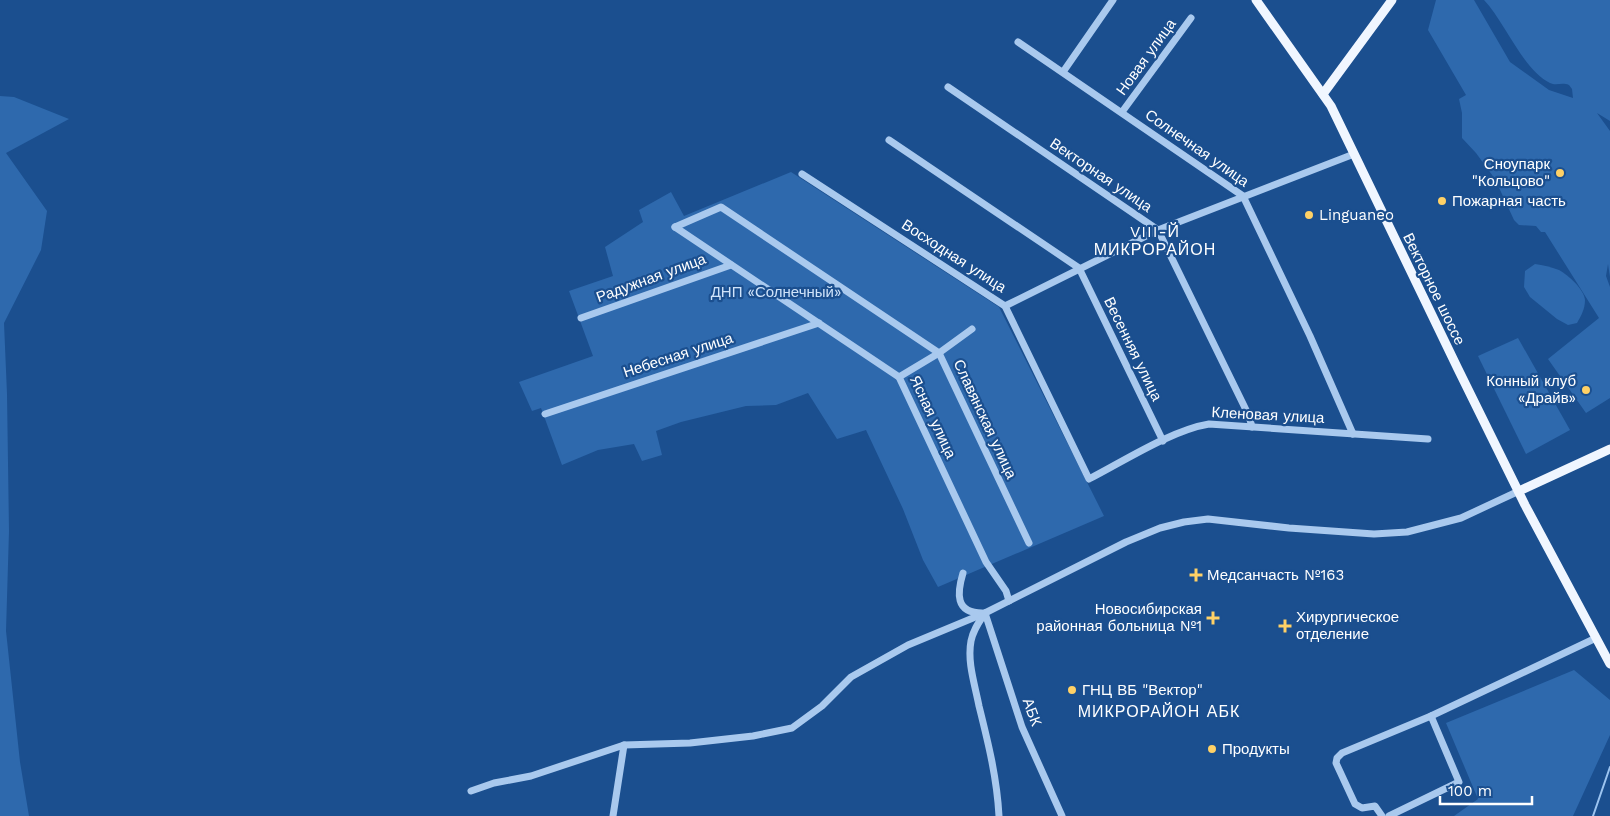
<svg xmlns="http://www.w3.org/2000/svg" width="1610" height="816" viewBox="0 0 1610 816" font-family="'Work Sans',sans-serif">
  <rect width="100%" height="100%" fill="#1b4f8f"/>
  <g fill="#2e69ad">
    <path d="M1436,0H1474L1510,62L1549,90L1573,98L1572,89L1569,85C1562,82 1556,86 1550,83C1523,70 1505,22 1484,0H1610V121L1597,113L1610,131V277L1608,264L1606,276L1610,287V398L1586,413L1548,359L1599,318L1545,232H1541L1536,226L1519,225L1514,220L1495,179L1476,153L1462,138V113L1459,99L1466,95L1428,30Z"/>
    <path d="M0,96L14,97L69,119L6,153L47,211L41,250L4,323L7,394L9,531L6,631L20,762L29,816H0Z"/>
    <path d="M791,172L999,307L1104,516L938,587L923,560L903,509L866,430L837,439L808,393L776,405L746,406L681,422L656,431L662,455L642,461L634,444L598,450L562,465L541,408L532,411L519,382L593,356L569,291L613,276L605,247L643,222L639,210L671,192L684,216Z"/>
    <path d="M1535,264C1543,265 1551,267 1559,270C1568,275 1584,289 1585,300C1585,309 1581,316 1577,323L1568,325L1557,319L1530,297L1524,287L1525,271Z"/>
    <path d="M1518,338L1570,430L1526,454L1478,356Z"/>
    <path d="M1574,670L1610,700V735L1573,816H1454L1478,799L1446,723Z"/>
  </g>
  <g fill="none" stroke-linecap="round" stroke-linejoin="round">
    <path stroke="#9cc4f0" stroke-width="2" d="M1593,816L1610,767"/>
    <g stroke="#a9c9ee" stroke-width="7">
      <path d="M1018,42L1243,196L1310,336L1353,434"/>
      <path d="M1063,72L1113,0"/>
      <path d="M948,87L1158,230L1249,416L1252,427"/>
      <path d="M1122,112L1191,18"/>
      <path d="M889,140L1079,268L1163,441"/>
      <path d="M802,174L1005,306L1089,479C1124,461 1172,430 1209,424L1428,439"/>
      <path d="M675,227L721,207L939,353L1029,543"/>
      <path d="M675,227L899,377L986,562L1006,591L1009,601"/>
      <path d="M1005,306L1158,230L1354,154"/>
      <path d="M581,318L731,265"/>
      <path d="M899,377L939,353L972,329"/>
      <path d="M545,414L819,323"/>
      <path d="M963,573C957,593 955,613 982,613"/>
      <path d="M985,613L1022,727L1062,816"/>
      <path d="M471,791L494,783L531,776L624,745L690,743L753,736L792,728L822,706L851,677L908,645L985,613"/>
      <path d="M613,816L624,745"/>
      <path d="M999,816C997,778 988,742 979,706C975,685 967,662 971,641C973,630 979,622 985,613L1126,542L1160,528L1184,522L1208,519L1289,528L1374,534L1407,532L1461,518L1519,491"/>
      <path d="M1382,816L1375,806L1362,808L1355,804L1336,763L1337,758L1342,753L1431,716L1596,638"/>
      <path d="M1389,816L1459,782L1431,716"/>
    </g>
    <g stroke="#f0f6ff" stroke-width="9">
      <path d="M1256,0L1331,106L1458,369L1525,505L1610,664"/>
      <path d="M1323,94L1392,0"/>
      <path d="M1519,491L1610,449"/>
    </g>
  </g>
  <g fill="#ffd166" stroke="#1b4f8f" stroke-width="2">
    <circle cx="1560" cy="173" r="5"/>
    <circle cx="1442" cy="201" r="5"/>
    <circle cx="1309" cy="215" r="5"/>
    <circle cx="1586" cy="390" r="5"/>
    <path d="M1193.5 567.5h5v5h5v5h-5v5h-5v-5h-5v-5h5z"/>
    <path d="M1210.5 610.5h5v5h5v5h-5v5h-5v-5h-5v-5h5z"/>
    <path d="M1282.5 618.5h5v5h5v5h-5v5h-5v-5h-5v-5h5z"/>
    <circle cx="1072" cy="690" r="5"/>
    <circle cx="1212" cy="749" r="5"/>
  </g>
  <g text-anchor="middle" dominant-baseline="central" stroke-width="4.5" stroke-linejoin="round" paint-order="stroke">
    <g font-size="15" fill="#fff" stroke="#1b4f8f">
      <text transform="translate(1146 57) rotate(-54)">Новая улица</text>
      <text transform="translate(1197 148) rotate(35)">Солнечная улица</text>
      <text transform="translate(1101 175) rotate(34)">Векторная улица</text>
      <text transform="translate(954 256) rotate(33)">Восходная улица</text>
      <text transform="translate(651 278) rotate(-20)">Радужная улица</text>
      <text transform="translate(1434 289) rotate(64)">Векторное шоссе</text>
      <text transform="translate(1133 349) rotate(64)">Весенняя улица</text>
      <text transform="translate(678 355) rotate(-18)">Небесная улица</text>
      <text transform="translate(1268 415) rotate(3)">Кленовая улица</text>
      <text transform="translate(933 417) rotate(65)">Ясная улица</text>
      <text transform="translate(985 419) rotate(65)">Славянская улица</text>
      <text transform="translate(1032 712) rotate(70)">АБК</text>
    </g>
    <g font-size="15" fill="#fff" stroke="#1b4f8f" text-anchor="start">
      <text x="1550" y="164" text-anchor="end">Сноупарк<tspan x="1550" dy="17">"Кольцово"</tspan></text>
      <text x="1452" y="201">Пожарная часть</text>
      <text x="1319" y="215">Linguaneo</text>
      <text x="1576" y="381" text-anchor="end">Конный клуб<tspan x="1576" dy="17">«Драйв»</tspan></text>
      <text x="1207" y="575">Медсанчасть №163</text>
      <text x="1202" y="609" text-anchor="end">Новосибирская<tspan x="1202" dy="17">районная больница №1</tspan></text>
      <text x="1296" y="617">Хирургическое<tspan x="1296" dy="17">отделение</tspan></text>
      <text x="1082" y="690">ГНЦ ВБ "Вектор"</text>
      <text x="1222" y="749">Продукты</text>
    </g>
    <g font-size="15" fill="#cfe3fa" stroke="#1b4f8f">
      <text x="776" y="292">ДНП «Солнечный»</text>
    </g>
    <g font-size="16" letter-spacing="1" fill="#fff" stroke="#1b4f8f">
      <text x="1155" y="231">VIII-Й<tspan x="1155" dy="18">МИКРОРАЙОН</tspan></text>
      <text x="1159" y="711">МИКРОРАЙОН АБК</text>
    </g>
  </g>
  <path d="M1440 796v8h92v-8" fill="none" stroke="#ffffff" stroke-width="2.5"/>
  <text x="1448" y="796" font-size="15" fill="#ffffff" stroke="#1b4f8f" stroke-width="4" paint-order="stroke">100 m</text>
</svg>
